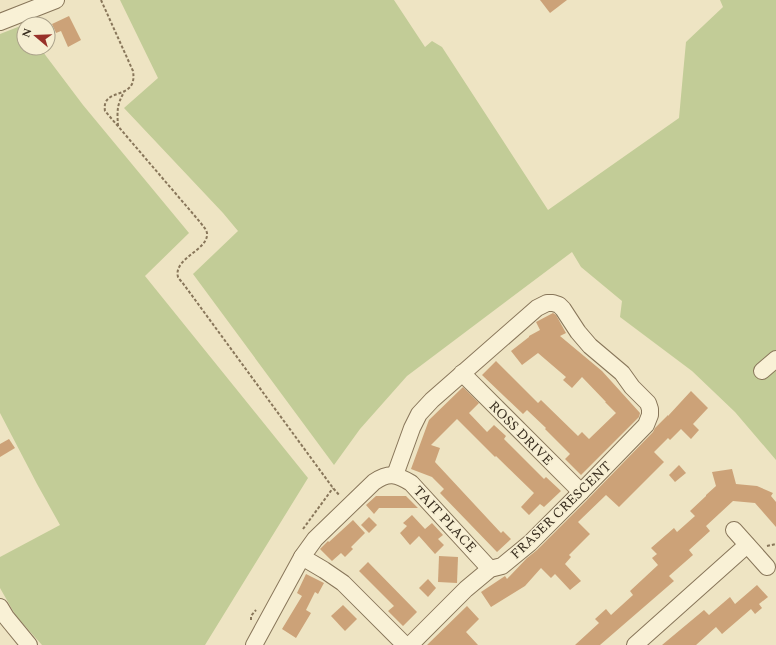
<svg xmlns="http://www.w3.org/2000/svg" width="776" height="645" viewBox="0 0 776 645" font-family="Spectral,serif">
  <rect width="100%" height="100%" fill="#eee4c3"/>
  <g fill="#c2cc97">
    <path d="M120,0H394L425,47L432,41L442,47L548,210L679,118L683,74L686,42L723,7L720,0H776V460L735,412L692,371L620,317L622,301L581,267L572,252L407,376L360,429L334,465L193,274L238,231L223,213L124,108L158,78Z"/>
    <path d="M23,25L24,27V48H40L83,105L189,233L145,276L308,478L205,645H42L16,616L0,588V557L60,525L37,484L0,413V34Z"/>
  </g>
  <g fill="#cca278">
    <path d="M540,0H567L550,13Z"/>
    <path d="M69,16L81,40L68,47L61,31L56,33L52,24Z"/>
    <path d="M553,313L556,315L566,333L560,336L602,371L640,413L639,417L581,475L565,459L570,454L545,429L546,428L527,410L523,414L482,375L496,361L538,403L541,400L578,436L582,432L589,439L616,413L605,402H606L582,377L572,388L563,380L566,377L538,353L522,365L511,351L529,337V336L540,330L536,322Z"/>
    <path d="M463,387L479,403L469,413L487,432L494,425L506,436L504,439L544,479L546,477L561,491L544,507L540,504L529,515L521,507L534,493L496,456L495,457L457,419L431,445L440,448L435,462L501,533L503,531L511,539L497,552L440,493L444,489L432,477L411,469L429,420Z"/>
    <path d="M691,391L708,408L693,424L699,430L691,439L681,429L670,440L668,438L654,452L664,462L619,507L606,495L578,522L590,534L569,555L571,557L565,564L581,581L570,590L555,574L551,578L541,568L525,586L491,607L481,592L505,576L507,579L527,558L537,550L588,499L653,432L655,428L668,415V416Z"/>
    <path d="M9,439L15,448L0,457V444Z"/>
    <path d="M679,465L686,473L675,482L669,475Z"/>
    <path d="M732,469L736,484L757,486L773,493L771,496L776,502V527L755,503L733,501L706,526L710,531L689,550L693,555L669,576L674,581L600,645H575L599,623L595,619L606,609L611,615L633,595L630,591L658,565L652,558L657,554L651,548L674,528L677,532L695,516L690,511L706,496V495L716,486L712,472Z"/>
    <path d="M376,496H406L418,508H379L374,514L366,505Z"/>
    <path d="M412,515L425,529L432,523L443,535L438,539L444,545L435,554L419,536L410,545L400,533L407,526L403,523Z"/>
    <path d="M369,517L377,525L369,533L361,525Z"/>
    <path d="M353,520L365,533L351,547L353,549L345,557L341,553L332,561L320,549L328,541L329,542Z"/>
    <path d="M439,556L458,557L457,583L438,582Z"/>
    <path d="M368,562L417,612L403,626L388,611L394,606L359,571Z"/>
    <path d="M306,574L324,583L318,594L315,592L306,610L311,613L296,638L282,629L302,596L297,593Z"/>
    <path d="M428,579L436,588L428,597L419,588Z"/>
    <path d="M757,585L768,597L759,604L762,608L755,614L751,609L722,634L716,627L696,645H662L704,610L709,615L730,597L735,604Z"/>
    <path d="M343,605L357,619L345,631L331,616Z"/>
    <path d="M467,606L479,619L466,632L478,645H427Z"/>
  </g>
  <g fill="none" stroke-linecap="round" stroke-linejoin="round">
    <defs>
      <g id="minor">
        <path d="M0,22L56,0"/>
        <path d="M762,371L776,359"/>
        <path d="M462,373L581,492"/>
        <path d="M395,475L412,428L419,414L432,400L537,308L547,303H553L559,305L563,309L578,332L590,346L622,373L632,387L648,403L650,409V415L646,425L581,492L530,543L502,566L490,569L466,589L410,645"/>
        <path d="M734,530L767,567"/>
        <path d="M302,557L324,570L343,583L405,645"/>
        <path d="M0,607L6,617L29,645"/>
        <path d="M254,645L302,557L315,539L374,482C389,472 396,474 411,483L490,569"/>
        <path d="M635,645L747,545"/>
      </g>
    </defs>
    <use href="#minor" stroke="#88765a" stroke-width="18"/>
    <g stroke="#88765a" stroke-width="2" stroke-dasharray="3 2" stroke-linecap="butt">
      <path d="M101,0L133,71C138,102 101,86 105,111L200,222C203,226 206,229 207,233C209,250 173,258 178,277C179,279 181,281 182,282L333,488L340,496"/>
      <path d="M118,126C117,110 117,105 124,92"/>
      <path d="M303,529L333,488"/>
      <path d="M767,546L776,544"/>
      <path d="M251,620V616L256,610"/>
    </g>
    <use href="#minor" stroke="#f9f1d6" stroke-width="16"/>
  </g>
  <g text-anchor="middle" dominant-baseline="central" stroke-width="3" stroke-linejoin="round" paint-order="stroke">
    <g font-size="14" fill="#382d1e" stroke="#f6eed2">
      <text transform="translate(521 433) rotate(45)">ROSS DRIVE</text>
      <text transform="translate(561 510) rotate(-44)">FRASER CRESCENT</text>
      <text transform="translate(445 519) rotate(47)">TAIT PLACE</text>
    </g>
  </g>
  <g transform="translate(36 36) rotate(289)"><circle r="19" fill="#f6eed2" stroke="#aaa18a"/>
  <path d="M0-3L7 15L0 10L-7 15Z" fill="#983129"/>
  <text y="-6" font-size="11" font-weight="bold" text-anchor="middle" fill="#382d1e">N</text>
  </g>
</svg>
